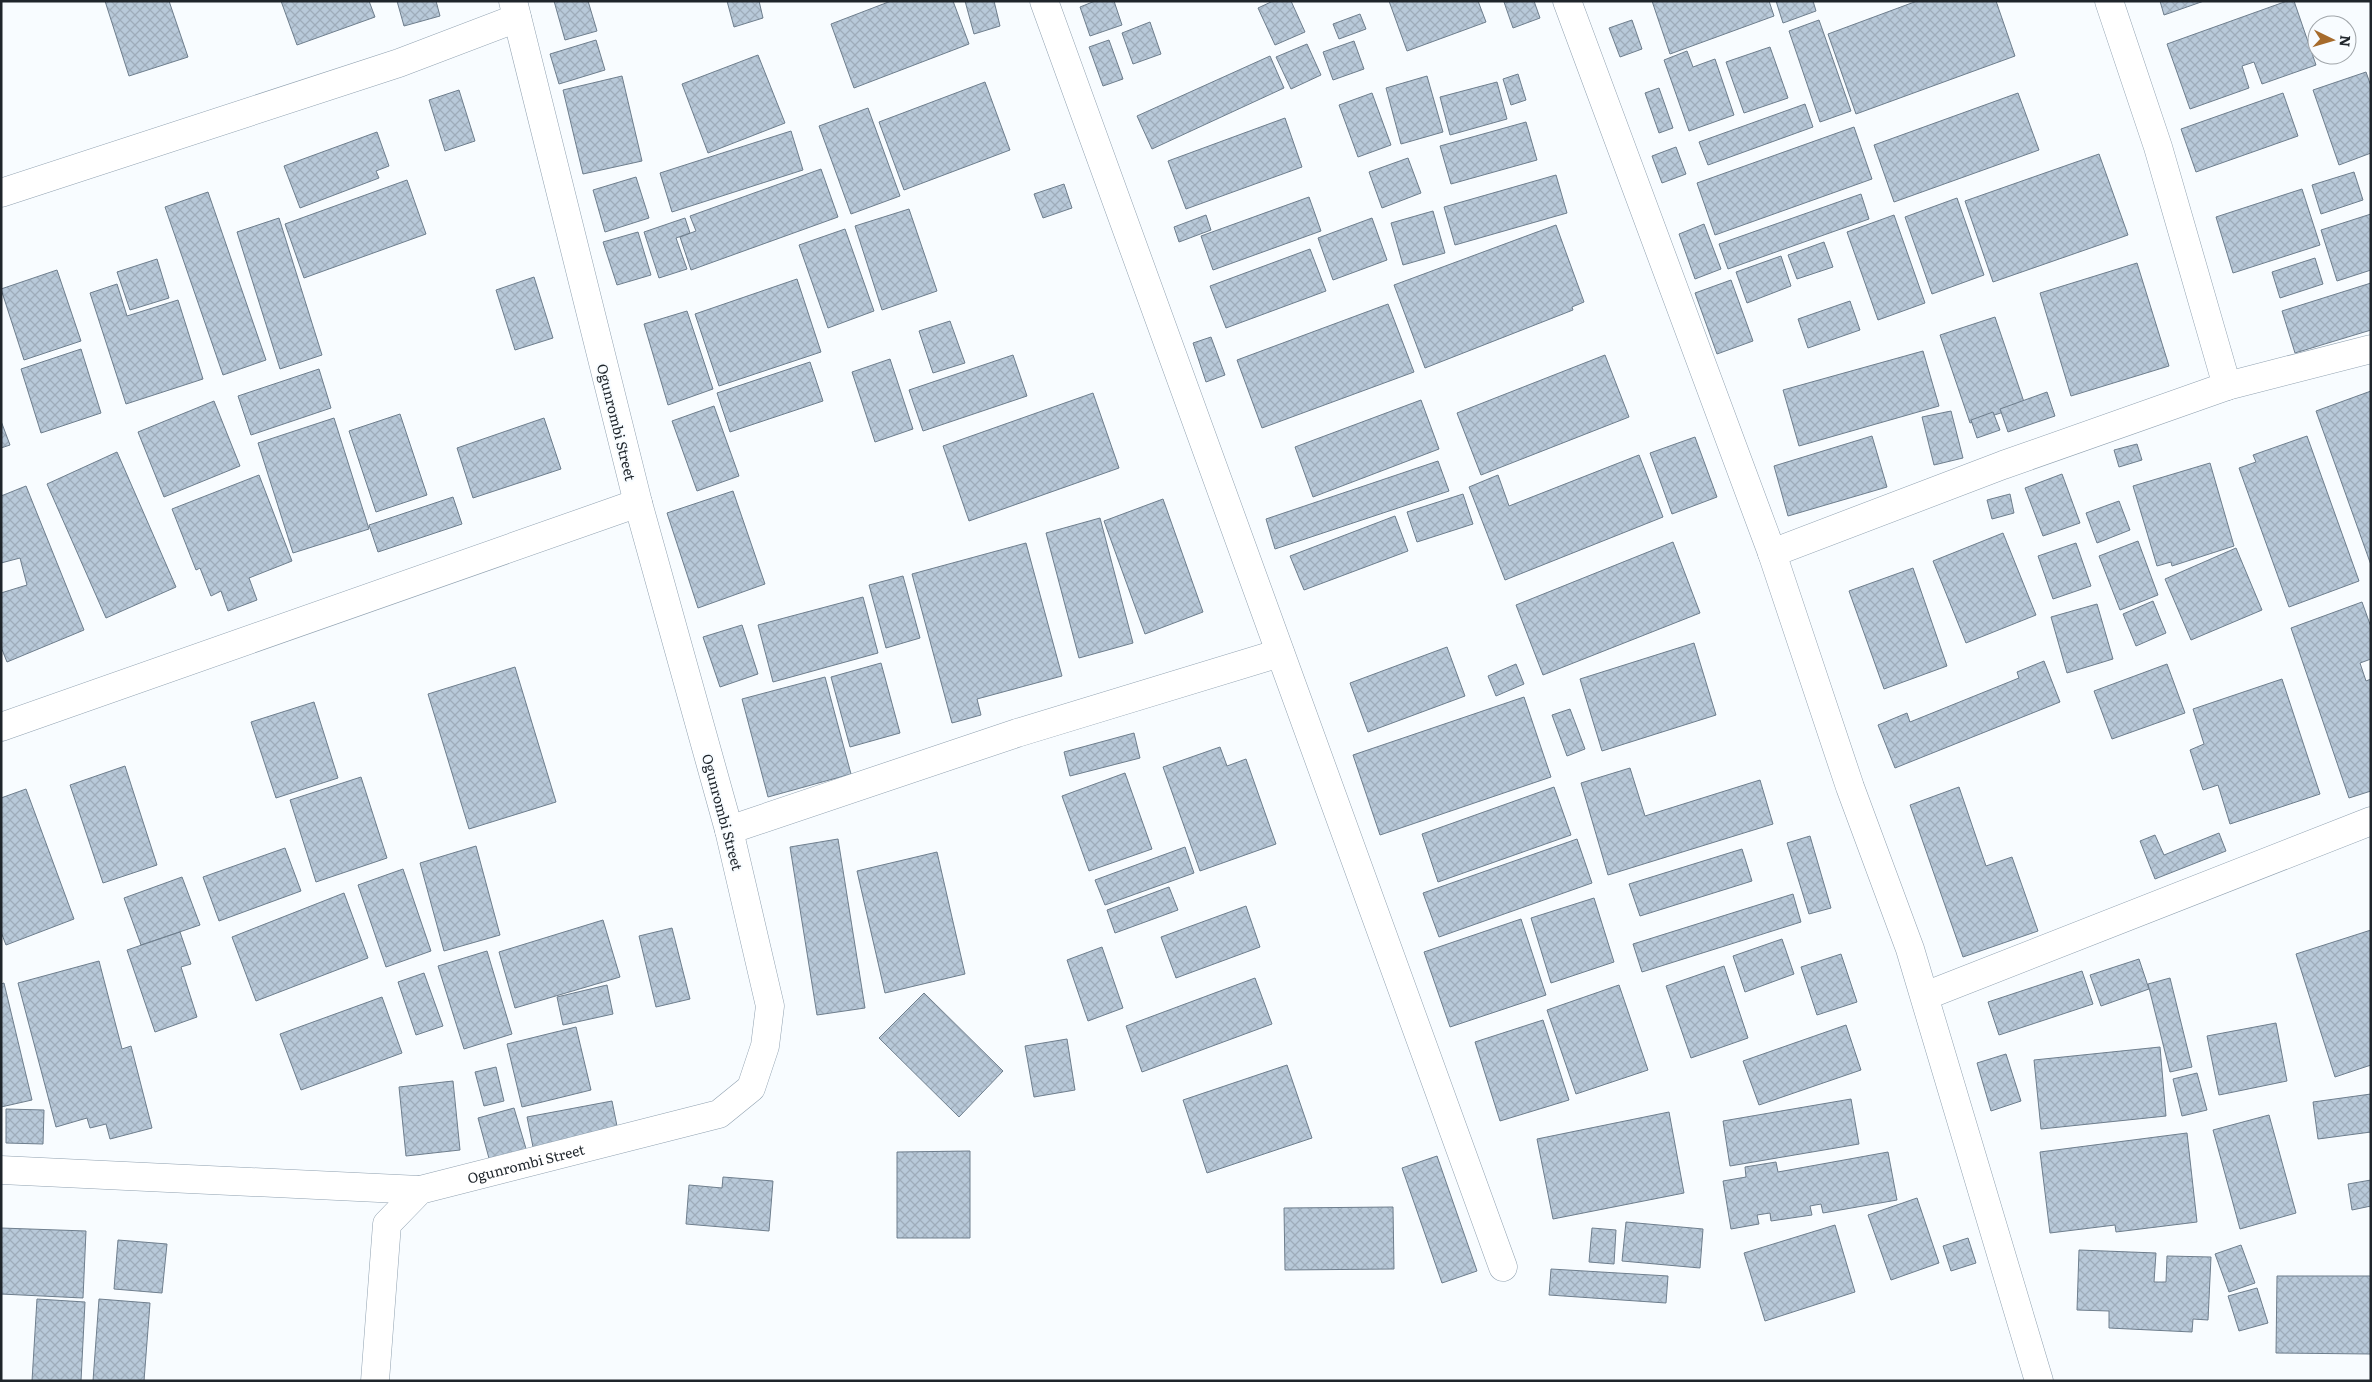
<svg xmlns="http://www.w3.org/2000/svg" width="2372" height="1382" viewBox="0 0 2372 1382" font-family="Literata,serif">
  <defs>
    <pattern id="building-cross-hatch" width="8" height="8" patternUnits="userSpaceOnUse" patternTransform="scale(1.25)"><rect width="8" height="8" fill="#b8c9d9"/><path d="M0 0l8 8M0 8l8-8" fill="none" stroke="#9eacba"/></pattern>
  </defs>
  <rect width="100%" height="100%" fill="#f8fcff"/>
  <g fill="url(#building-cross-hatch)" stroke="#6e7e8d">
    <path d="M105,1H169L188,57L129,76Z"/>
    <path d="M281,1H369L375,17L297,45Z"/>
    <path d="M397,1H436L440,16L404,26Z"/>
    <path d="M554,1H588L597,31L565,40Z"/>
    <path d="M727,1H759L763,18L734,27Z"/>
    <path d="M891,1H953L969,44L854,88L831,24Z"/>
    <path d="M965,1H994L1000,26L974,34Z"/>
    <path d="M1095,1H1114L1122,25L1090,36L1080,7Z"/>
    <path d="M1273,1H1291L1305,32L1275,45L1258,8Z"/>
    <path d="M1389,1H1478L1486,22L1407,51Z"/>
    <path d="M1534,1L1540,18L1513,28L1504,2Z"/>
    <path d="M1652,1H1769L1774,16L1670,54Z"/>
    <path d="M1776,1H1813L1816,11L1783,23Z"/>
    <path d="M1917,1H1996L2015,56L1856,114L1828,34Z"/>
    <path d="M2160,1H2204L2164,15Z"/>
    <path d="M2287,1H2294L2316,65L2262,84L2254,62L2242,66L2249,88L2190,109L2167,44Z"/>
    <path d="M1360,14L1366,29L1339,39L1333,24Z"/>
    <path d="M1632,20L1642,49L1620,57L1609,28Z"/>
    <path d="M1819,20L1851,111L1820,122L1789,31Z"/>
    <path d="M1150,22L1161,54L1133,64L1122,33Z"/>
    <path d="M596,40L605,70L559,84L550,54Z"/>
    <path d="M1109,40L1123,79L1103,86L1089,47Z"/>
    <path d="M1354,41L1364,69L1333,80L1323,52Z"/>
    <path d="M1307,44L1321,75L1291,89L1276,57Z"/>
    <path d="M1770,47L1788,98L1744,113L1726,62Z"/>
    <path d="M1687,51L1693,67L1715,59L1734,115L1689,131L1664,60Z"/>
    <path d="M758,55L785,123L708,153L682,84Z"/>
    <path d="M1270,56L1284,88L1152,149L1137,116Z"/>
    <path d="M2366,72L2371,86V153L2339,165L2313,90Z"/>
    <path d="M1518,74L1526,100L1511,105L1503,79Z"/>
    <path d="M622,76L642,161L583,174L563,90Z"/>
    <path d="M1427,76L1443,132L1401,144L1386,88Z"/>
    <path d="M985,82L1010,150L904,190L879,122Z"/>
    <path d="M1497,82L1507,119L1450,135L1440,97Z"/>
    <path d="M1659,88L1673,128L1659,133L1645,93Z"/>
    <path d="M459,90L475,141L445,151L429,100Z"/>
    <path d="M1372,93L1391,145L1358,157L1339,105Z"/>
    <path d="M2018,93L2039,150L1894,202L1874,145Z"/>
    <path d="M2283,93L2298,136L2196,172L2181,129Z"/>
    <path d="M1805,104L1813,127L1708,165L1699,142Z"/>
    <path d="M868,108L900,196L851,214L819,126Z"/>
    <path d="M1285,118L1302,167L1186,209L1168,161Z"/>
    <path d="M1526,122L1537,160L1451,184L1440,146Z"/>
    <path d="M1854,127L1872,179L1715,235L1697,183Z"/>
    <path d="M791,131L803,170L672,212L660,173Z"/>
    <path d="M377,132L389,166L376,171L379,178L300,208L284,166Z"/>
    <path d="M1676,147L1686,174L1662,183L1652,156Z"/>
    <path d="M2099,154L2128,235L1993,282L1965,201Z"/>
    <path d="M1408,158L1421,193L1382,208L1369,172Z"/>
    <path d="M821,169L838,217L691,270L680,237L696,231L690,216Z"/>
    <path d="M2354,172L2363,200L2321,214L2312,185Z"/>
    <path d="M1556,175L1567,213L1455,245L1444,207Z"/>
    <path d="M636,177L649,218L605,232L593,190Z"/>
    <path d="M407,180L426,234L304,278L285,224Z"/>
    <path d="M1064,184L1072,208L1043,218L1034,194Z"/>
    <path d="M2302,189L2320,245L2233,273L2216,217Z"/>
    <path d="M208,192L266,360L223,375L165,207Z"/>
    <path d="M1861,194L1869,219L1728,269L1719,244Z"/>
    <path d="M1309,197L1321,231L1213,270L1201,236Z"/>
    <path d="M1957,198L1984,275L1932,294L1905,217Z"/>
    <path d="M909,209L937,291L882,310L855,226Z"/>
    <path d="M1433,211L1445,253L1403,265L1391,223Z"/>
    <path d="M2371,214V270L2337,281L2321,230Z"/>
    <path d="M1206,215L1211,230L1179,242L1174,227Z"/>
    <path d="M1894,215L1925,303L1878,320L1847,232Z"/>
    <path d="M279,218L322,355L280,369L237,232Z"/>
    <path d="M685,218L690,233L676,238L687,269L659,278L644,232Z"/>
    <path d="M1372,218L1387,260L1333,280L1318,238Z"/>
    <path d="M1704,224L1721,269L1695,279L1679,234Z"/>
    <path d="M1556,225L1584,302L1572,307L1573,310L1425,368L1394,285Z"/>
    <path d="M845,229L874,311L828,328L799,245Z"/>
    <path d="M638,232L651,275L617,285L603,242Z"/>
    <path d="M1824,242L1833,267L1797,279L1788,255Z"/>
    <path d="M1310,249L1326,291L1226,328L1210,286Z"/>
    <path d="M1781,256L1791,286L1747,303L1736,272Z"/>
    <path d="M2315,258L2323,284L2280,298L2272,272Z"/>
    <path d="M157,259L169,298L130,310L117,272Z"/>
    <path d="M2137,263L2169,366L2071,396L2040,293Z"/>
    <path d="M57,270L81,341L24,360L1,289Z"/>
    <path d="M534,277L553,338L515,350L496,290Z"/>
    <path d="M797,279L821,352L719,386L695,314Z"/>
    <path d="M1731,280L1753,341L1717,354L1695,293Z"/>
    <path d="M2371,283V330L2295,353L2282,311Z"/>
    <path d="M117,284L127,316L178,300L203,379L126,404L90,293Z"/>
    <path d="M1850,301L1860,330L1808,348L1798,319Z"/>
    <path d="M1388,304L1414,372L1262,428L1237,360Z"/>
    <path d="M687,311L713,389L668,405L644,324Z"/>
    <path d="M1995,317L2025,405L1970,423L1940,335Z"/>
    <path d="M950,321L965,363L933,373L919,331Z"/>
    <path d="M1211,337L1225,375L1206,382L1193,343Z"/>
    <path d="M81,349L101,413L41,433L21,369Z"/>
    <path d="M1923,351L1939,406L1799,446L1783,390Z"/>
    <path d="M1013,355L1027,396L923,431L909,390Z"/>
    <path d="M1605,355L1629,417L1481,475L1457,413Z"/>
    <path d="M890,359L913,429L875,442L852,372Z"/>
    <path d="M810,362L823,401L730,432L717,393Z"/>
    <path d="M319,369L331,408L251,435L238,396Z"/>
    <path d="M2371,391V565L2316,411Z"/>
    <path d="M2047,392L2055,416L2008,432L2000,409Z"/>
    <path d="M1093,393L1119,468L969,521L943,446Z"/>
    <path d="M1421,400L1439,449L1313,497L1295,447Z"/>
    <path d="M214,401L240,466L164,497L138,432Z"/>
    <path d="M714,406L739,476L697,491L672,421Z"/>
    <path d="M1951,411L1963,458L1934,465L1922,417Z"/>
    <path d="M1993,412L2000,430L1977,438L1971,420Z"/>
    <path d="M400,414L427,495L376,512L349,431Z"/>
    <path d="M334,418L369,529L293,553L258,443Z"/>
    <path d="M544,418L561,469L473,498L457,448Z"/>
    <path d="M1,421L10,445L1,448Z"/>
    <path d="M1872,436L1887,487L1788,516L1774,466Z"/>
    <path d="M2307,436L2359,581L2289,607L2239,468L2256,462L2253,455Z"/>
    <path d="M1695,437L1717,497L1672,514L1650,453Z"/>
    <path d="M2137,444L2142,460L2119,467L2114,450Z"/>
    <path d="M117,452L176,587L106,618L47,484Z"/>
    <path d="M1639,455L1663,517L1505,580L1469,487L1498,475L1509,506Z"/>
    <path d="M1438,461L1449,491L1275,549L1266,519Z"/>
    <path d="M2210,463L2234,546L2172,566L2171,562L2157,566L2133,486Z"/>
    <path d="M2062,474L2080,523L2043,536L2025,488Z"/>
    <path d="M259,475L292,561L249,578L257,600L228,611L221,591L211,596L200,568L196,570L172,509Z"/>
    <path d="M26,486L84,630L7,662L1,647V593L27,585L20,558L1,563V496Z"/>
    <path d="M733,491L765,584L698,608L667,513Z"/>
    <path d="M1463,494L1473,524L1417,542L1407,512Z"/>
    <path d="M2010,494L2014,513L1992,519L1987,500Z"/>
    <path d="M453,497L462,524L378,552L369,525Z"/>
    <path d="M1163,499L1203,612L1145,634L1104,521Z"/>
    <path d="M2119,501L2130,530L2097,543L2086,513Z"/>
    <path d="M1395,516L1408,551L1304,590L1290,556Z"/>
    <path d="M1100,518L1133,643L1079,658L1046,533Z"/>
    <path d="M2003,533L2036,615L1966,643L1933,561Z"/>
    <path d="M2138,541L2158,595L2120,610L2099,556Z"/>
    <path d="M1673,542L1700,613L1543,675L1516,605Z"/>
    <path d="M1026,543L1062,676L977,699L981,715L952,723L912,574Z"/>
    <path d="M2076,543L2091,586L2053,599L2038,556Z"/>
    <path d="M2236,548L2262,610L2191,640L2165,579Z"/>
    <path d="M1913,568L1947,666L1884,689L1849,591Z"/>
    <path d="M903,576L920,638L886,648L869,585Z"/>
    <path d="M863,597L878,653L773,682L758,625Z"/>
    <path d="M2153,601L2166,633L2136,646L2123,614Z"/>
    <path d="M2362,602L2371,627V659L2360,663L2366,681L2371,679V791L2349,798L2291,628Z"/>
    <path d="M2097,604L2113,659L2067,673L2051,617Z"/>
    <path d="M742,625L758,674L720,687L703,637Z"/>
    <path d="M1694,643L1716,715L1602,751L1580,679Z"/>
    <path d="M1447,647L1465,696L1368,732L1350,683Z"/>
    <path d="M2044,661L2060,702L1895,768L1878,725L1907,713L1910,722L2019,678L2017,672Z"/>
    <path d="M881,663L900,733L850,747L831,677Z"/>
    <path d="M1516,664L1524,684L1496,696L1488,676Z"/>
    <path d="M2167,664L2185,713L2112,739L2094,691Z"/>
    <path d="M515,667L556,802L469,829L428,694Z"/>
    <path d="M825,677L851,774L768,797L742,699Z"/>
    <path d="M2282,679L2320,794L2230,824L2218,785L2203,790L2190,750L2204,744L2193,709Z"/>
    <path d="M1524,697L1551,777L1380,835L1353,755Z"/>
    <path d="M314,702L338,778L276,798L251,722Z"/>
    <path d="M1570,709L1585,749L1567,756L1552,715Z"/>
    <path d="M1134,733L1140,758L1070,776L1064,752Z"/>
    <path d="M1220,747L1227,766L1246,759L1276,844L1200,871L1163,767Z"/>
    <path d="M125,766L157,865L103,883L70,785Z"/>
    <path d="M1630,768L1645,816L1760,780L1773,824L1608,875L1581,783Z"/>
    <path d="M1125,773L1152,849L1089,871L1062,796Z"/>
    <path d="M361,777L387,858L316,882L290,800Z"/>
    <path d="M1554,787L1571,835L1438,882L1422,834Z"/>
    <path d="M1959,787L1986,866L2012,857L2038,931L1963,957L1910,805Z"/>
    <path d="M26,789L74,919L6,945L1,932V798Z"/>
    <path d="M2219,833L2226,851L2155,879L2140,841L2155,835L2164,855Z"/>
    <path d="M1810,836L1831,908L1809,914L1787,843Z"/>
    <path d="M838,839L865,1008L817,1015L790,847Z"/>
    <path d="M1577,839L1592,883L1439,937L1423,893Z"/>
    <path d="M476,846L500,935L444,951L420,863Z"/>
    <path d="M1185,847L1194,873L1105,905L1095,880Z"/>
    <path d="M285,848L301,891L219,921L203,877Z"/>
    <path d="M1742,849L1752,881L1640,916L1629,884Z"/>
    <path d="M937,852L965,974L885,993L857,871Z"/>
    <path d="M403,869L431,951L386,967L358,885Z"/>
    <path d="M182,877L200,925L141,945L124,898Z"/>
    <path d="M1169,887L1178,910L1115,933L1107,910Z"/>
    <path d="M344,893L368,958L256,1001L232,937Z"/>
    <path d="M1793,894L1801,922L1642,972L1633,944Z"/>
    <path d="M1594,898L1614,962L1551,983L1531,918Z"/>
    <path d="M1246,906L1260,947L1176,978L1161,937Z"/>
    <path d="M1521,919L1546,995L1450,1027L1424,952Z"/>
    <path d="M603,920L620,977L515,1008L499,952Z"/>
    <path d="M672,928L690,999L656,1007L639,936Z"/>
    <path d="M2371,930V1065L2335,1077L2296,954Z"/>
    <path d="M180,932L191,964L181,967L197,1017L155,1032L127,950Z"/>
    <path d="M1782,939L1794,974L1745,992L1733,956Z"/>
    <path d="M1102,947L1123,1008L1088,1021L1067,960Z"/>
    <path d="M487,951L512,1034L464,1049L438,966Z"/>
    <path d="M1841,954L1857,1002L1817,1015L1801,967Z"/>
    <path d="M2139,959L2149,989L2101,1006L2090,975Z"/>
    <path d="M99,961L122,1049L131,1046L152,1128L110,1139L106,1124L90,1128L87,1118L56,1127L18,983Z"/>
    <path d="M1724,966L1748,1038L1691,1058L1666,986Z"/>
    <path d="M2082,971L2093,1004L1999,1035L1988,1002Z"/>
    <path d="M424,973L443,1026L416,1035L398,982Z"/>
    <path d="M1255,978L1272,1024L1142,1072L1126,1026Z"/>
    <path d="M2170,978L2192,1067L2170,1072L2148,984Z"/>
    <path d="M4,983L32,1100L1,1107V984Z"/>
    <path d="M607,985L613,1014L563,1025L557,997Z"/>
    <path d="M1619,985L1648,1070L1576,1094L1547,1010Z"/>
    <path d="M924,993L1003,1071L959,1117L879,1038Z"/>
    <path d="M382,997L402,1053L301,1090L280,1034Z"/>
    <path d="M1543,1020L1569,1100L1500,1121L1475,1042Z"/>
    <path d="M2276,1023L2287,1081L2219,1095L2207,1036Z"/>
    <path d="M1846,1025L1861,1070L1759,1105L1743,1061Z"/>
    <path d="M576,1027L591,1090L522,1107L507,1044Z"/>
    <path d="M1067,1039L1075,1090L1034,1097L1025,1046Z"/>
    <path d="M2160,1047L2166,1116L2041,1129L2034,1060Z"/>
    <path d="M2006,1054L2021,1101L1991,1111L1977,1063Z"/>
    <path d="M1287,1065L1312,1138L1207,1173L1183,1100Z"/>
    <path d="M496,1067L504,1101L484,1106L475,1072Z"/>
    <path d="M2197,1073L2207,1110L2182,1116L2173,1079Z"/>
    <path d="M453,1081L460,1150L406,1156L399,1087Z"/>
    <path d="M2371,1094V1132L2318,1139L2313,1102Z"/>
    <path d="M1851,1099L1859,1144L1730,1166L1723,1121Z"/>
    <path d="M612,1101L618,1131L533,1147L527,1117Z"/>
    <path d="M514,1108L527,1152L490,1162L478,1118Z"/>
    <path d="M6,1109L44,1110L43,1144L6,1143Z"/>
    <path d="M1669,1112L1684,1193L1553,1219L1537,1139Z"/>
    <path d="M2269,1115L2296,1213L2240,1229L2213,1130Z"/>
    <path d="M2187,1133L2197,1222L2116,1232L2115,1225L2050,1233L2040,1152Z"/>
    <path d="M970,1151V1238H897V1152Z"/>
    <path d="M1888,1152L1897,1200L1823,1213L1821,1204L1810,1206L1812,1215L1771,1221L1770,1213L1757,1215L1759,1224L1731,1229L1723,1181L1746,1177L1745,1167L1776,1162L1778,1172Z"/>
    <path d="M1437,1156L1477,1271L1442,1283L1402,1168Z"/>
    <path d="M723,1177L773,1181L769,1231L686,1224L689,1185L722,1188Z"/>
    <path d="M2371,1180V1206L2352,1210L2348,1184Z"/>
    <path d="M1917,1198L1939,1263L1891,1280L1868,1215Z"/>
    <path d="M1393,1207L1394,1269L1285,1270L1284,1208Z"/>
    <path d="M1626,1222L1703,1229L1700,1268L1622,1261Z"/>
    <path d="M1835,1225L1855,1292L1765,1321L1744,1253Z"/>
    <path d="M1,1228L86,1231L83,1298L1,1294Z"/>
    <path d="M1592,1228L1616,1230L1614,1264L1589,1262Z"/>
    <path d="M1968,1238L1976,1263L1951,1271L1943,1246Z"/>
    <path d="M118,1240L167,1244L162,1293L114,1289Z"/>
    <path d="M2241,1245L2255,1283L2229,1292L2215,1254Z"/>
    <path d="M2079,1250L2156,1253L2154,1282H2166L2167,1256L2211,1257L2208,1320L2193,1319L2192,1332L2109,1328V1311L2077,1310Z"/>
    <path d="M1551,1269L1668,1276L1666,1303L1549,1295Z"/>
    <path d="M2277,1276H2371V1354L2276,1353Z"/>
    <path d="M2257,1288L2268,1323L2239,1331L2228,1296Z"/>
    <path d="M37,1299L85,1302L81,1381H32Z"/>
    <path d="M99,1299L150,1303L144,1381H93Z"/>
  </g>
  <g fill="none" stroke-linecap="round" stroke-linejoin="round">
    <defs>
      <g id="minor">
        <path d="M1044,1L1503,1267"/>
        <path d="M1567,1L1772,553L1850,787L1910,949L2039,1381"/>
        <path d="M2109,1L2158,147L2227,386"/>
        <path d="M1,193L399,63L517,18"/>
        <path d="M1772,553L2003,465L2227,386L2371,349"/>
        <path d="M1,727L638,503"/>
        <path d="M729,830L1017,733L1280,653"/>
        <path d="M1925,996L2371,821"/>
        <path d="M1,1170L420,1190"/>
        <path id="s1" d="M375,1381L387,1224L420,1190L719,1114L751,1088L765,1046L770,1006L729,830L638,503L513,1"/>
      </g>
    </defs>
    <use href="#minor" stroke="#90a1b0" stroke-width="29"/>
    <use href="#minor" stroke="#fff" stroke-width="28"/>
  </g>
  <g text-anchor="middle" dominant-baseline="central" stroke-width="4" stroke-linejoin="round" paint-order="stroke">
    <g font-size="14" fill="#1f252b" stroke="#f8fcff">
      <text transform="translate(617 422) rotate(76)">Ogunrombi Street</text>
      <text transform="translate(723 812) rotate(75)">Ogunrombi Street</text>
      <text stroke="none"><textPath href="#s1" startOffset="314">Ogunrombi Street</textPath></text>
    </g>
  </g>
  <rect width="2372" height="1382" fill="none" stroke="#1f252b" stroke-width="5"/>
  <g transform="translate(2332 40) rotate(95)"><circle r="24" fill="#f8fcff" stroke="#a1a6aa"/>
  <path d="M0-4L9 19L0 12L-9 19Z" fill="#a66b2c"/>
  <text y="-8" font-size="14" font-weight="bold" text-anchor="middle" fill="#1f252b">N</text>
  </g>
</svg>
